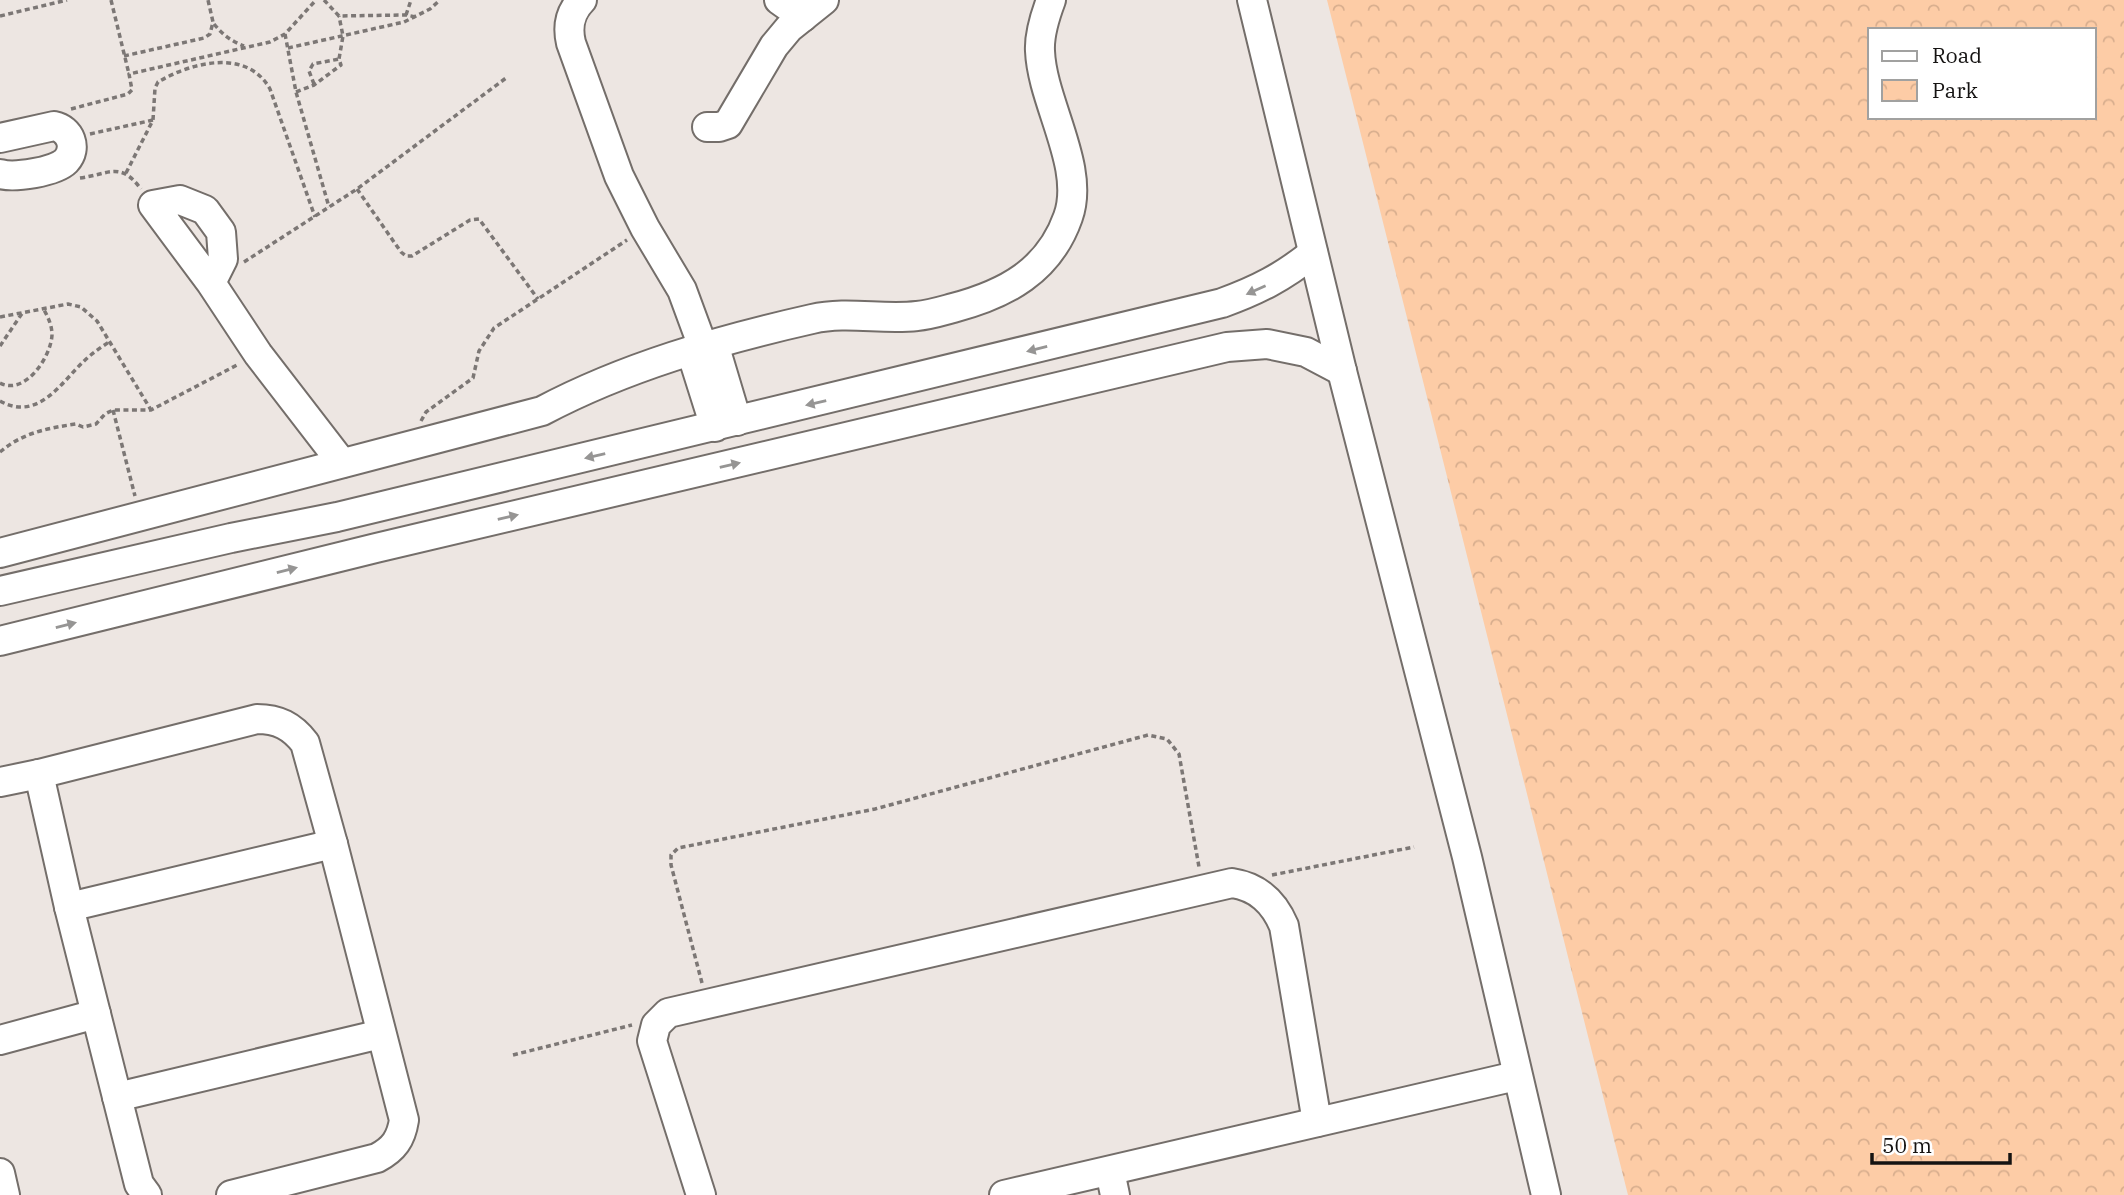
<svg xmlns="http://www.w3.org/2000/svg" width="2124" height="1195" viewBox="0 0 2124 1195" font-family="'IBM Plex Serif',serif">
  <defs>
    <pattern id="park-crowns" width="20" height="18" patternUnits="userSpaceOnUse" patternTransform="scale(1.75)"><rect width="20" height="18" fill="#fdcca6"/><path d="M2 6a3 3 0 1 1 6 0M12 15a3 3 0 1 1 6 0" fill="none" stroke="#d8ae8e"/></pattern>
  </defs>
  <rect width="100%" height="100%" fill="#ede6e2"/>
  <path fill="url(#park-crowns)" fill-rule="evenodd" d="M1327,0H2124V1195H1628ZM1870,30H2094V117H1870Z"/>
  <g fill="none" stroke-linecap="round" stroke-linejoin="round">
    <defs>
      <g id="minor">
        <path d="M582,0C570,12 567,26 571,43L619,176L645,228L682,290L703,347"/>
        <path d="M779,0L803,17"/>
        <path d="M1252,0L1342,371L1467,857L1546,1195"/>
        <path d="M707,127H719L728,124L774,46L789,28L824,0"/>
        <path d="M0,138L54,126C70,129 78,148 66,161C55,172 14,178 0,174"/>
        <path d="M211,283L223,259L221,232L205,210L180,200L153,205L211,283L258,354L342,463"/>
        <path d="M714,344L737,421"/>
        <path d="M691,351L715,427"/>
        <path d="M0,553L542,411C625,367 719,340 812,319C847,311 882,320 917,316C929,315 942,311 953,308C1006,294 1049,271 1068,217C1086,167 1042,103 1040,51C1039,34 1045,16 1051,0"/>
        <path d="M0,591L231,538L337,517L1222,303C1258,290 1283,277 1313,253"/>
        <path d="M0,641L376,548L1227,347L1267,344L1306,352L1342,371"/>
        <path d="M39,774L69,907L139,1184L147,1195"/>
        <path d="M0,782L39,774L257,719C278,719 292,726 305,743L333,844L404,1120C401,1139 394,1149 377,1158L231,1195"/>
        <path d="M69,907L333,844"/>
        <path d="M0,1040L96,1014"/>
        <path d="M117,1097L381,1034"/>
        <path d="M1110,1171L1115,1195"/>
        <path d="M0,1173L5,1195"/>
        <path d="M701,1195L652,1041L656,1025L668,1013L1232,883C1258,887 1274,902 1284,926L1317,1122"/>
        <path d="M1004,1195L1516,1076"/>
      </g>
    </defs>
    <use href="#minor" stroke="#746e6a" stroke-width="32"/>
    <g stroke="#7c7775" stroke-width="3.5" stroke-dasharray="5 3.5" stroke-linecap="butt">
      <path d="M111,0L129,74"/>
      <path d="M324,0L339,16L406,15L416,17"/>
      <path d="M406,15L411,0"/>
      <path d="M0,16L67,0"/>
      <path d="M214,24C223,35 231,41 244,46"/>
      <path d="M285,34L296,92L329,207"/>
      <path d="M288,48L404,22L430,9L440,0"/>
      <path d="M124,56L204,38L210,34L213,22L208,0"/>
      <path d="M314,84L309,71L313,64L339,59"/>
      <path d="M296,92L314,85L341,65L339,59L343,36L339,16"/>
      <path d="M71,109L128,94L132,90L129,74L270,42L285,34L316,0"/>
      <path d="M90,134L153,120"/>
      <path d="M126,173L153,120L155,88L158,82C192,62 247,48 270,89L315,217"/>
      <path d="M80,178C110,174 120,161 141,189"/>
      <path d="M357,189L401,252L406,256H412L470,220L479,219L538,299"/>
      <path d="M244,262L357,189L506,78"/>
      <path d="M0,317L68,304L81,307L97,321L151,410"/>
      <path d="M0,346L23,312"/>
      <path d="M0,383C25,396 51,357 52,335C52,325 48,317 43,308"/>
      <path d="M0,401C38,422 61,383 83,362C91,354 100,348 109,342"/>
      <path d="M113,410L135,496"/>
      <path d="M421,421L426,412L473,378L479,351L494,328L627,240"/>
      <path d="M0,452C22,433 48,428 76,424L83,427L96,424L105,414L113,410H151L239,364"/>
      <path d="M1272,875L1414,847"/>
      <path d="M702,983L671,865V855L678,848L875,809L1148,735L1167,739L1179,754L1199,867"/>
      <path d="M513,1055L632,1025"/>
    </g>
    <use href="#minor" stroke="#fff" stroke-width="28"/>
  </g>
  <defs><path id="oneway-solid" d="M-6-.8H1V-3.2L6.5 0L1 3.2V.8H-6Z" transform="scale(1.75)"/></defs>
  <g fill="#969594">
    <use href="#oneway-solid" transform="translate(1256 290) rotate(156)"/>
    <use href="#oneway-solid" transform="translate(1037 349) rotate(166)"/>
    <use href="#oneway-solid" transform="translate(816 403) rotate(167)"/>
    <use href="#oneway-solid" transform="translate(595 456) rotate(167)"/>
    <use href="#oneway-solid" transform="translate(730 465) rotate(-13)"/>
    <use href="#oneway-solid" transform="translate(508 517) rotate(-13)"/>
    <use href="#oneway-solid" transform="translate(287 570) rotate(-14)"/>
    <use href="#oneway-solid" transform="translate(66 625) rotate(-14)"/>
  </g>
  <rect x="1868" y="28" width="228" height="91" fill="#ffffff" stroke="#a1a1a0" stroke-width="2"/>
  <rect x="1882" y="51" width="35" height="10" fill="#ffffff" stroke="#a1a1a0" stroke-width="2"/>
  <text x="1932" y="63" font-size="21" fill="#151312">Road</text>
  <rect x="1882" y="80" width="35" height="21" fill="url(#park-crowns)" stroke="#a1a1a0" stroke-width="2"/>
  <text x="1932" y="98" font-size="21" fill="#151312">Park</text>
  <path d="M1872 1153v10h138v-10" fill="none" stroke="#151312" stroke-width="3.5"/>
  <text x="1882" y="1153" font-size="21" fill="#151312" stroke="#ffffff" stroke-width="5" paint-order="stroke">50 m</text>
</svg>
